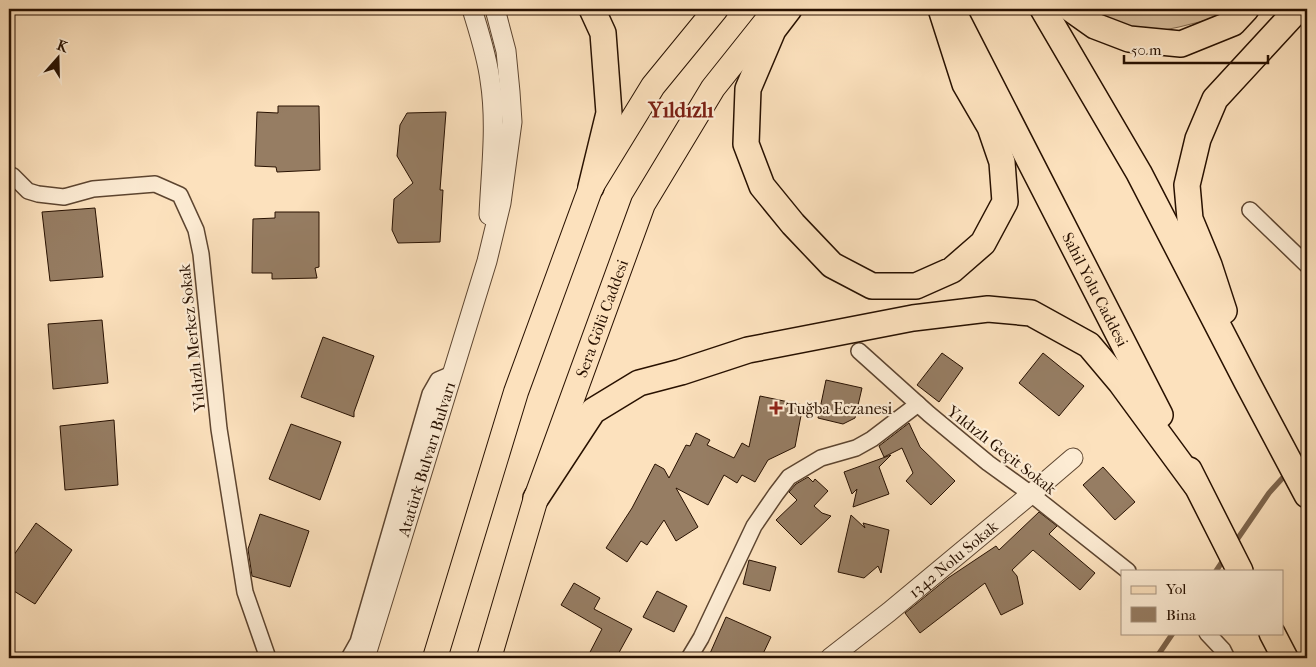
<svg xmlns="http://www.w3.org/2000/svg" width="1316" height="667" viewBox="0 0 1316 667" font-family="'IM FELL French Canon',serif">
  <rect width="100%" height="100%" fill="#fce1bd"/>
  <filter id="stains"><feTurbulence type="fractalNoise" baseFrequency=".004" numOctaves="4"/><feColorMatrix values="0 0 0 0 .2 0 0 0 0 .09 0 0 0 0 .02 0 0 0 .5 -.17"/></filter>
  <radialGradient id="worn" r=".72"><stop offset=".6" stop-color="#630" stop-opacity="0"/><stop offset="1" stop-color="#630" stop-opacity=".3"/></radialGradient>
  <path fill="#d8be9d" stroke="#80684f" d="M1090,9H1223L1211,19L1179,27L1150,33L1117,21Z"/>
  <g fill="none" stroke-linecap="round" stroke-linejoin="round">
    <g stroke="#7c634b" stroke-width="5.5">
      <path d="M1296,464L1307,452"/>
      <path d="M1234,544L1269,493L1288,472"/>
      <path d="M1216,571L1226,556"/>
      <path d="M1156,658L1173,633"/>
    </g>
  </g>
  <g fill="#967d63" stroke="#281101">
    <path d="M278,106H319L320,170L277,172L276,167L255,166L257,112L278,113Z"/>
    <path d="M446,112L440,190H443L440,242L398,243L392,230L394,199L413,183L397,156L400,125L407,113Z"/>
    <path d="M95,208L103,277L50,281L42,212Z"/>
    <path d="M275,212H319V267L315,268L317,278L272,279V273H252L253,219L275,218Z"/>
    <path d="M102,320L108,383L53,389L48,324Z"/>
    <path d="M323,337L374,356L354,412V417L301,397Z"/>
    <path d="M942,353L963,368L939,402L917,385Z"/>
    <path d="M1043,353L1084,386L1059,416L1019,383Z"/>
    <path d="M826,380L862,388L855,418L843,424L818,418Z"/>
    <path d="M760,396L803,405L795,447L768,460L755,482L742,475L737,483L724,475L708,505L676,488L698,527L676,541L664,520L647,545L641,541L627,562L606,548L632,508L655,464L664,469L669,478L686,445L690,446L696,433L710,440L707,445L734,458L742,443L749,447Z"/>
    <path d="M114,420L118,485L65,490L60,426Z"/>
    <path d="M909,423L920,447L955,481L931,505L906,481L913,473L902,448L884,457L879,446Z"/>
    <path d="M291,424L341,442L320,500L269,479Z"/>
    <path d="M891,455L879,467L889,494L853,507L857,489L852,494L844,472Z"/>
    <path d="M1103,467L1135,502L1115,520L1083,485Z"/>
    <path d="M808,477L813,482L815,479L828,491L814,506L822,513L831,516L801,545L776,520L797,500L789,492L796,484Z"/>
    <path d="M1039,512L1057,526L1049,534L1095,573L1080,590L1033,550L1012,570L1017,576L1023,604L1001,615L985,583L920,633L905,613L948,578L996,546L999,550Z"/>
    <path d="M260,514L309,531L290,587L252,576L248,549Z"/>
    <path d="M851,515L865,528L863,523L889,530L881,573L878,566L864,578L838,572Z"/>
    <path d="M36,523L72,550L35,604L9,588V562Z"/>
    <path d="M749,560L776,567L770,591L743,584Z"/>
    <path d="M574,583L600,598L594,609L632,629L616,658H587L602,629L561,605Z"/>
    <path d="M657,591L687,606L674,632L643,617Z"/>
    <path d="M726,617L771,637L761,658H708Z"/>
  </g>
  <g fill="none" stroke-linecap="round" stroke-linejoin="round">
    <defs>
      <g id="minor">
        <path d="M9,174L13,176L28,191L38,194L64,197L93,189L155,184L180,195L196,230L201,254L219,429L245,592L268,658"/>
        <path d="M1250,210L1307,265"/>
        <path d="M859,351L929,414L988,463L1031,494L1128,571"/>
        <path d="M1207,633L1223,650L1227,658"/>
        <path d="M349,658L358,642L430,394L438,380L452,374"/>
        <path d="M689,658L701,638L754,526L776,494L789,477L821,458L856,448L872,439L918,404"/>
      </g>
      <g id="tertiary">
        <path d="M472,9C479,32 487,56 490,80C497,124 491,170 489,215"/>
        <path id="s1" d="M365,658L487,261L501,203L512,122L510,92L506,51L495,9"/>
        <path id="s2" d="M830,658L889,612L1031,494L1073,458"/>
      </g>
      <g id="primary">
        <path d="M435,658L516,392L591,187L653,86L716,9"/>
        <path id="s3" d="M489,658L536,498L643,204L713,88L776,9"/>
      </g>
      <g id="trunk">
        <path d="M789,9L773,30L748,89L746,144L762,186L793,224L832,265L872,286H916L952,270L983,243L1005,202L1002,162L990,127L965,84L941,9"/>
        <path d="M1043,9L1139,173L1247,382L1307,495"/>
        <path d="M1071,9L1095,26L1129,39L1181,44L1233,23L1246,9"/>
        <path id="s4" d="M956,17L1160,415"/>
        <path d="M591,187L609,113L603,33L592,9"/>
        <path d="M1224,311L1209,265L1190,219L1187,185L1198,139L1215,99L1298,9"/>
        <path d="M1189,470L1240,571"/>
        <path d="M536,498L593,411L639,383L681,372L748,350L913,318L988,309L1031,313L1089,345L1121,383L1196,485"/>
        <path d="M1272,633L1285,658"/>
      </g>
    </defs>
    <use href="#minor" stroke="#5d4530" stroke-width="18"/>
    <use href="#tertiary" stroke="#5d4530" stroke-width="21"/>
    <use href="#primary" stroke="#281101" stroke-width="26"/>
    <use href="#trunk" stroke="#281101" stroke-width="28"/>
    <use href="#minor" stroke="#fdecd4" stroke-width="15"/>
    <use href="#tertiary" stroke="#fdecd4" stroke-width="19"/>
    <use href="#primary" stroke="#fce1bd" stroke-width="24"/>
    <use href="#trunk" stroke="#fce1bd" stroke-width="25"/>
  </g>
  <path fill="#8f2418" stroke="#fdecd4" stroke-width="2" d="M773.5 400.5h5v5h5v5h-5v5h-5v-5h-5v-5h5z"/>
  <g text-anchor="middle" dominant-baseline="central" stroke-width="4.5" stroke-linejoin="round" paint-order="stroke">
    <g font-size="16" fill="#281101" stroke="#fdecd4">
      <text stroke="none"><textPath href="#s4" startOffset="306">Sahil Yolu Caddesi</textPath></text>
      <text stroke="none"><textPath href="#s3" startOffset="358">Sera Gölü Caddesi</textPath></text>
      <text transform="translate(192 338) rotate(-96)">Yıldızlı Merkez Sokak</text>
      <text transform="translate(1002 450) rotate(38)">Yıldızlı Geçit Sokak</text>
      <text stroke="none"><textPath href="#s1" startOffset="208">Atatürk Bulvarı Bulvarı</textPath></text>
      <text stroke="none"><textPath href="#s2" startOffset="158">1342 Nolu Sokak</textPath></text>
    </g>
    <g font-size="16" fill="#281101" stroke="#fdecd4" text-anchor="start">
      <text x="786" y="408">Tuğba Eczanesi</text>
    </g>
    <g font-size="21" font-weight="bold" fill="#7a1f14" stroke="#fdecd4">
      <text x="681" y="110">Yıldızlı</text>
    </g>
  </g>
  <rect width="1316" height="667" fill="none" stroke="#fce1bd" stroke-width="30"/>
  <rect x="10" y="10" width="1296" height="647" fill="none" stroke="#281101" stroke-width="2.5"/>
  <rect x="15" y="15" width="1286" height="637" fill="none" stroke="#281101"/>
  <rect x="1121" y="570" width="162" height="65" fill="#fdecd4" stroke="#a89480"/>
  <rect x="1131" y="586" width="25" height="8" fill="#fce1bd" stroke="#a89480"/>
  <text x="1166" y="594" font-size="15" fill="#281101">Yol</text>
  <rect x="1131" y="607" width="25" height="15" fill="#967d63" stroke="#a89480"/>
  <text x="1166" y="620" font-size="15" fill="#281101">Bina</text>
  <g transform="translate(58 58) rotate(20)" stroke="#fdecd4" stroke-width="4" paint-order="stroke">
  <path d="M0-4L9 19L0 12L-9 19Z" fill="#281101"/>
  <text y="-8" font-size="14" font-weight="bold" text-anchor="middle" fill="#281101">K</text>
  </g>
  <path d="M1124 55v8h144v-8" fill="none" stroke="#281101" stroke-width="2.5"/>
  <text x="1131" y="55" font-size="15" fill="#281101" stroke="#fdecd4" stroke-width="4" paint-order="stroke">50 m</text>
  <rect width="100%" height="100%" filter="url(#stains)"/>
  <rect width="100%" height="100%" fill="url(#worn)"/>
</svg>
